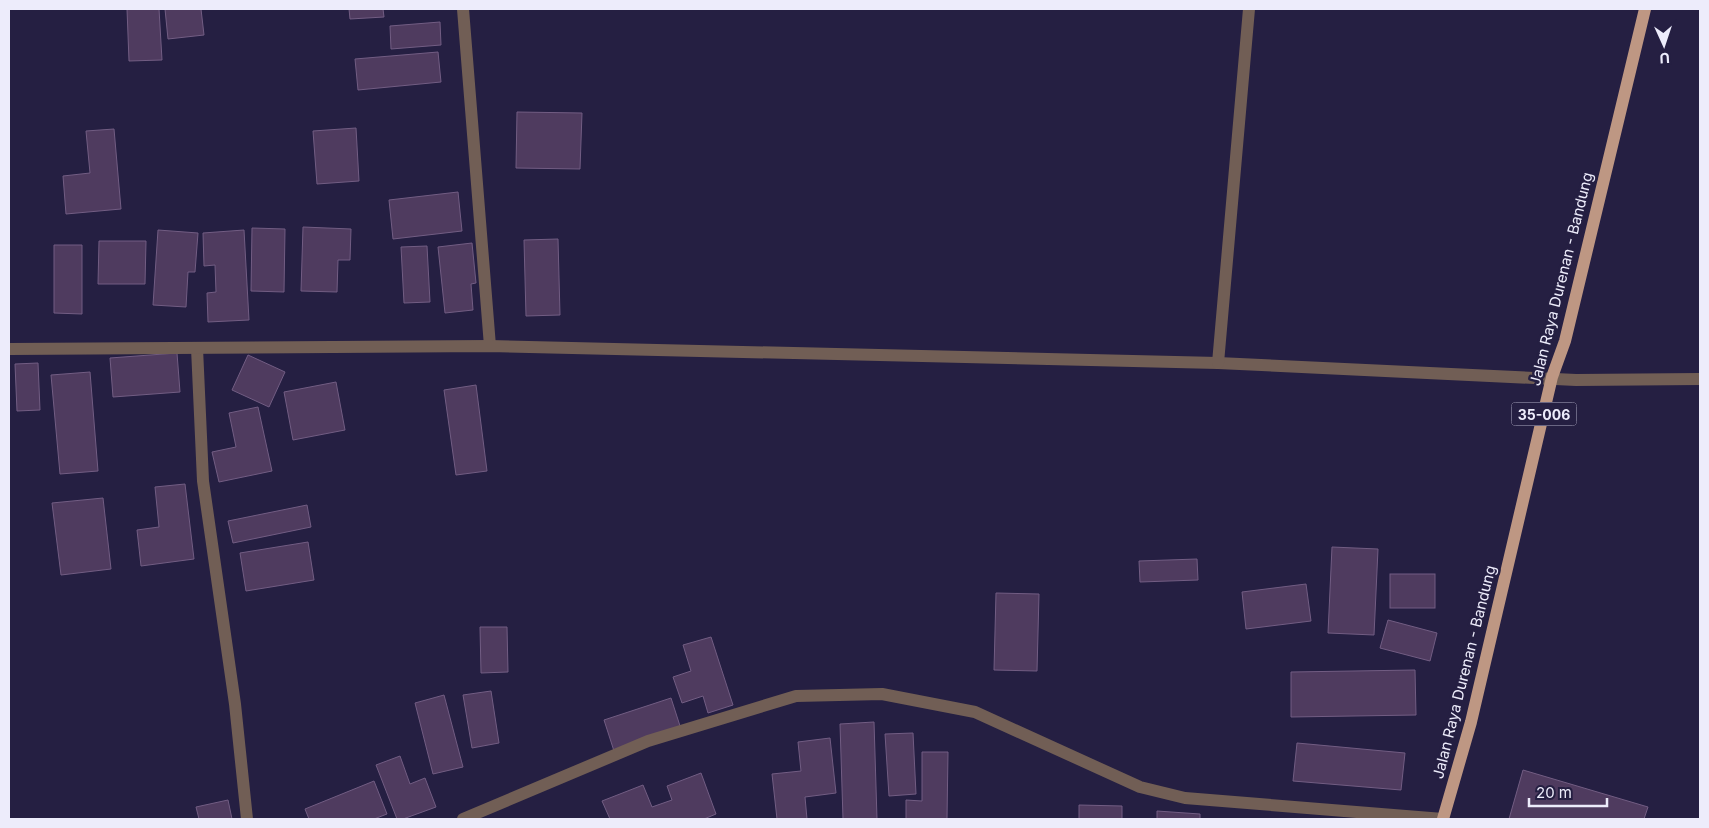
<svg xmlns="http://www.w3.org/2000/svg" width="1709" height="828" viewBox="0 0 1709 828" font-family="Inter,sans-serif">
  <rect width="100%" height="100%" fill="#251f42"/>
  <g fill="#4f3b5f" stroke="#725d83">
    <path d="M127,9H159L162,60L129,61Z"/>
    <path d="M165,9H201L204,35L168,39Z"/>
    <path d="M349,9H383L384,17L350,19Z"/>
    <path d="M440,22L441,45L391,49L390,26Z"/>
    <path d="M438,52L441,82L358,90L355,59Z"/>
    <path d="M517,112L582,113L580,169L516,168Z"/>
    <path d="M356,128L359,181L317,184L313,131Z"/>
    <path d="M114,129L121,209L66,214L63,176L90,173L86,131Z"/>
    <path d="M458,192L462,231L393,239L389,200Z"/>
    <path d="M303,227L351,229L350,260H338L337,292L301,291Z"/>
    <path d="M252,228L285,229L284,292L251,291Z"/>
    <path d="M158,230L198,233L195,272H188L186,307L153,305Z"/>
    <path d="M244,230L249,320L208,322L207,293L216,292L215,265L204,266L203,233Z"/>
    <path d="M558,239L560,315L526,316L524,240Z"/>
    <path d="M99,241H146L145,284H98Z"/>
    <path d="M472,243L476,283L471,284L473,310L445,313L438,247Z"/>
    <path d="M54,245H82V314L54,313Z"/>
    <path d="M427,246L430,302L404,303L401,247Z"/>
    <path d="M177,353L180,392L113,397L110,358Z"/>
    <path d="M248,355L285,372L269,407L232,390Z"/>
    <path d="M38,363L40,410L17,411L15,364Z"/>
    <path d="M90,372L98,471L60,474L51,375Z"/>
    <path d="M336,382L345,430L293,440L284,392Z"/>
    <path d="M476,385L487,471L456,475L444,390Z"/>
    <path d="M258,407L272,471L219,482L212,452L236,447L229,413Z"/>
    <path d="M185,484L194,559L141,566L137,530L159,527L155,487Z"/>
    <path d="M103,498L111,569L61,575L52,503Z"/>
    <path d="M307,505L311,527L233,543L228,521Z"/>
    <path d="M308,542L314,580L246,591L240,553Z"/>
    <path d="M1332,547L1378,549L1374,635L1328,633Z"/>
    <path d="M1197,559L1198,580L1140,582L1139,561Z"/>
    <rect x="1390" y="574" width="45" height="34"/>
    <path d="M1306,584L1311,621L1246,629L1242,592Z"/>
    <path d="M996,593L1039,594L1037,671L994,670Z"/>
    <path d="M1388,620L1437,633L1430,661L1380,648Z"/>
    <path d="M480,627H507L508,672L481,673Z"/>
    <path d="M711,637L733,705L708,713L703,696L682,703L673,677L691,671L683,645Z"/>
    <path d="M1415,670L1416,715L1291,717V672Z"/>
    <path d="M491,691L499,743L472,748L463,695Z"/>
    <path d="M444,695L463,767L433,774L415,703Z"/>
    <path d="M671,698L681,729L614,751L604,720Z"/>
    <path d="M874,722L877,819H843L840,724Z"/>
    <path d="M913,733L916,794L889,796L885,734Z"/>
    <path d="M830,738L836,793L805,797L807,819H777L772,774L801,771L798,742Z"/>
    <path d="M1297,743L1405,753L1401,790L1293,781Z"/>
    <path d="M922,752H948L947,819H906V800L922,801Z"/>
    <path d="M400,756L410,784L425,778L436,807L403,819H397L376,765Z"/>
    <path d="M1523,770L1648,807L1644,819H1509Z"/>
    <path d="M701,773L716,814L704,819H610L602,801L643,785L652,807L672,800L667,786Z"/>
    <path d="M374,781L387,814L374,819H309L305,809Z"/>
    <path d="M228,800L232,819H199L196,807Z"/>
    <path d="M1079,805L1122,806V819H1079Z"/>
    <path d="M1157,811L1200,814V819H1157Z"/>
  </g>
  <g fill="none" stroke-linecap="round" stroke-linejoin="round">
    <g stroke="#715e55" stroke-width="12">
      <path d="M463,9L490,346"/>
      <path d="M197,348L203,481L235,704L247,819"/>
      <path d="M9,349L490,346L1218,363L1576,380L1700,379"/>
      <path d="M1218,363L1249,9"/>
      <path d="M463,819L648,741L796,696L882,694L975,712L1140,787L1185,798L1443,819"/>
    </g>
    <path stroke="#be9783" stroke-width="12" d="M1443,819L1471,722L1552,377L1565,341L1645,9"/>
  </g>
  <g text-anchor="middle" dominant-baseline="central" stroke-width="5" stroke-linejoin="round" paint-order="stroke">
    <rect fill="#251f42" stroke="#b1aec4" stroke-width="1" x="1511.5" y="402.5" width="65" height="23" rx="4"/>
    <g font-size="14" font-weight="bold" fill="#edecfb">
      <text x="1544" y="414">35-006</text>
    </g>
    <g font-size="15" fill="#edecfb" stroke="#251f42">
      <text transform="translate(1561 279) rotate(-76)">Jalan Raya Durenan - Bandung</text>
      <text transform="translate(1464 672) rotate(-76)">Jalan Raya Durenan - Bandung</text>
    </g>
  </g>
  <rect width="1709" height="828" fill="none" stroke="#edecfb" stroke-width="20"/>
  <g transform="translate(1664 45) rotate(177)" stroke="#251f42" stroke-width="4" paint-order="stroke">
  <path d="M0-4L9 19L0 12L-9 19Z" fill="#edecfb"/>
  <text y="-8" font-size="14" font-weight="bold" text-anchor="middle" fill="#edecfb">U</text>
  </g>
  <path d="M1529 798v8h78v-8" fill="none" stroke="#edecfb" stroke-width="2.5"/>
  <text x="1536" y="798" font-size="15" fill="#edecfb" stroke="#251f42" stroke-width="4" paint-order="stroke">20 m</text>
</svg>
